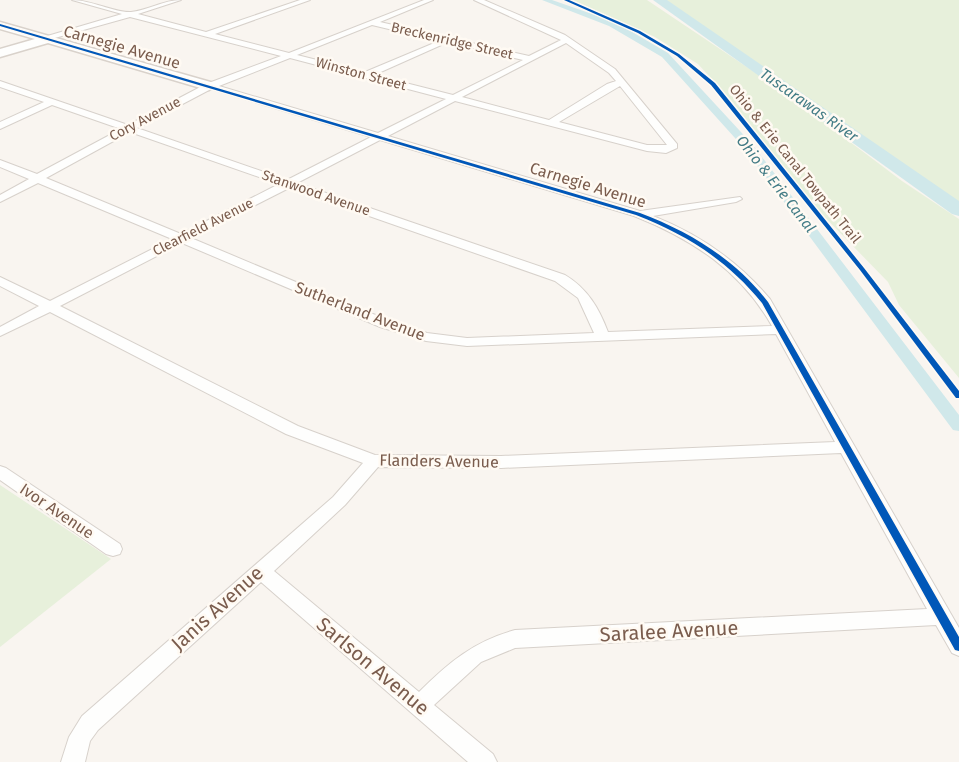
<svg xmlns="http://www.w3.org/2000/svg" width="959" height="762" viewBox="0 0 959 762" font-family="'Fira Sans',sans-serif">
  <rect width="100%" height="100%" fill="#f9f5f0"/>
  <g fill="#e7f0db">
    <path d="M573,0H647L781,90L902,181L959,219V378L899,305L888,282L811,203L731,100L698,64L655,37Z"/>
    <path d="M659,0H959V206Z"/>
    <path d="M0,485L111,559L0,647Z"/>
  </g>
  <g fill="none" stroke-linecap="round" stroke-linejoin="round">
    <path fill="#d0e8ea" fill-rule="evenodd" d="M542,0H552L615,22L668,53L752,144L959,415V431L953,430L744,148L662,57L609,26Z"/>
    <path fill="#d0e8ea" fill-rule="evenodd" d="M653,0H667L959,201V216L952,214Z"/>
    <defs>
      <g id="street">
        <path d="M72,0C91,0 116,13 131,12C149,10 164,0 181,0L138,14L206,32L300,0H310L215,34L289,53L424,0H433L380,22L529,56L561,40L474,0H484L565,35L615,69L677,144V148L666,153L647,151L455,101L388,136L640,211L740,197L742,199L736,202L653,216C699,234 738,261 770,299L959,628V656L952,653L936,625L515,648L481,662L434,705L493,754L497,762H468L261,582L98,730L90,741L85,762H61L69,737L82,716L333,497L363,463L286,434L50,312L0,336V327L39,306L0,286V277L50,301L172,239L38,183L0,202V195L29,179L0,167V160L37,174L121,129L52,105L0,129V122L44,102L0,87V81L128,125L206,84L281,56L130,17L44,41V37L122,14ZM372,25L439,41L365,72L297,55ZM448,42L523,60L453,95L374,75ZM566,43L609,73L616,81L607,84L549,120L462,97ZM290,58L446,99L378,133L219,86ZM620,86L667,145H647L559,122ZM211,89L371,137L287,180L137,128ZM130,132L279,184L181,234L46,178ZM380,140L634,216C692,239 741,271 772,326L608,332C599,308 587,288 565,275L297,183ZM289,188L555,281L578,298L594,333L467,338L427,333L370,313L191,238ZM182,243L380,327L426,341L467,346L776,334L835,442L501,456L375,455L298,426L60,306ZM841,453L927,609L515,630C474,641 448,663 419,692L274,571L345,505L378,467L501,468Z"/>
        <path d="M0,466L6,468L120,544L122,549L120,554L113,556L106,554L0,480Z"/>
      </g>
      <path id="secondary" d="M0,22L214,83L216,86L209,90L204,89L48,43L0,57V49L35,39L0,29Z"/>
    </defs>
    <use href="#street" stroke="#d7d1cb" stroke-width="2"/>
    <use href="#secondary" stroke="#d9d2cb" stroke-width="3"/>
    <use href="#street" fill="#fefefd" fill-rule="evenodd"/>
    <use href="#secondary" fill="#fefefd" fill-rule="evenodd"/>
    <defs>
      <g id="cycleway">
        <path d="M564,0H569L640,31L679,54L715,83L864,268L959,391V398H956L860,270L711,85L677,56L638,33Z"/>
        <path d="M0,24L640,213C690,232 735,259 768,302L959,637V651L955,650L762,303C727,260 687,235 636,215L0,26Z"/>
      </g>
    </defs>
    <use href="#cycleway" stroke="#fffaf3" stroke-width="3"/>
    <use href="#cycleway" fill="#0057b8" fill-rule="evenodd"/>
  </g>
  <g text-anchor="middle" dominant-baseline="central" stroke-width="5" stroke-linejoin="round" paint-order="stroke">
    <g font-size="14" fill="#7a5c4d" stroke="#fffaf3">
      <text transform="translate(452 41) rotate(13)">Breckenridge Street</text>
      <text transform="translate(361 74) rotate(15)">Winston Street</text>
      <text transform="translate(145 119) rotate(-28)">Cory Avenue</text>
      <text transform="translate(795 164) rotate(51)">Ohio &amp; Erie Canal Towpath Trail</text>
      <text transform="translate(316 193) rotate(19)">Stanwood Avenue</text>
      <text transform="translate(203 227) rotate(-27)">Clearfield Avenue</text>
    </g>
    <g font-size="15" font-style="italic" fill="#437c86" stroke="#fffaf3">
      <text transform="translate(809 105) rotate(35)">Tuscarawas River</text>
      <text transform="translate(776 184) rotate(52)">Ohio &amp; Erie Canal</text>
    </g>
    <g font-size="16" fill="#7a5c4d" stroke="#fffaf3">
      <text transform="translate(122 47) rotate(16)">Carnegie Avenue</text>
      <text transform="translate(588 185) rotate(17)">Carnegie Avenue</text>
      <text transform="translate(360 311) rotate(21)">Sutherland Avenue</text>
      <text transform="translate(439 461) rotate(1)">Flanders Avenue</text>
      <text transform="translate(57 511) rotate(34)">Ivor Avenue</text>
    </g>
    <g font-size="20" fill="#7a5c4d" stroke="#fffaf3">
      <text transform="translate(217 608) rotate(-42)">Janis Avenue</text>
      <text transform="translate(669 631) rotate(-3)">Saralee Avenue</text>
      <text transform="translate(373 666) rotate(40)">Sarlson Avenue</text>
    </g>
  </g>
</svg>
